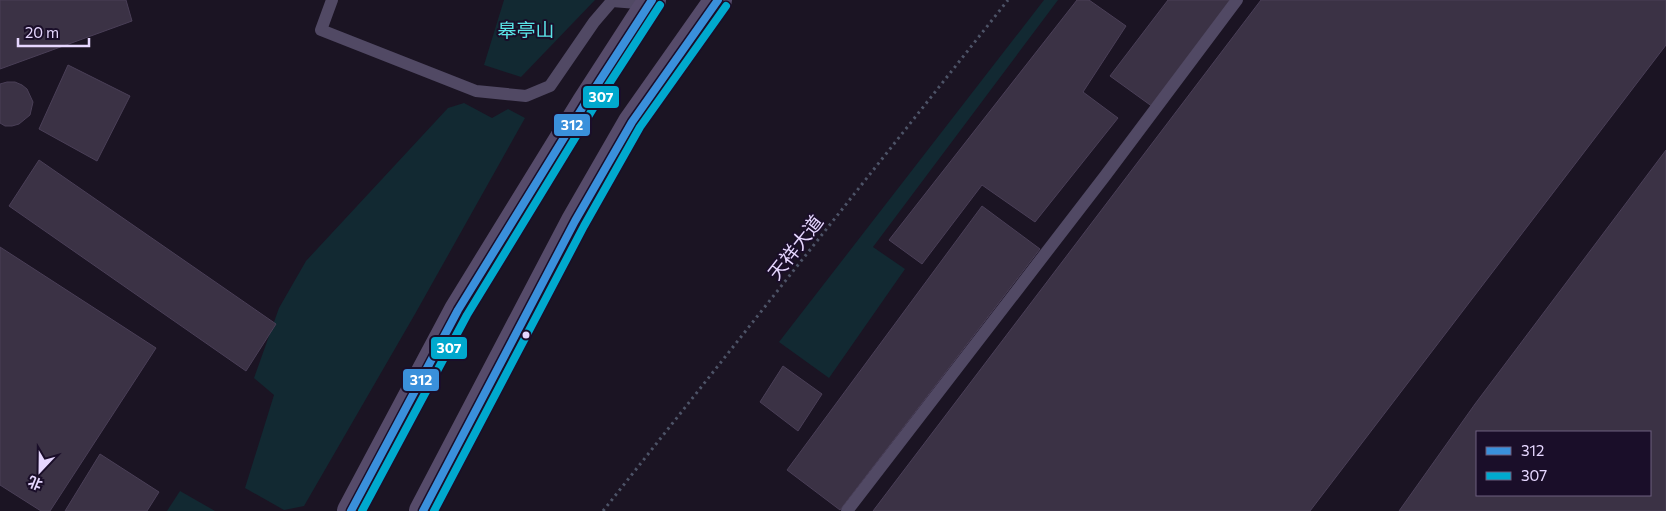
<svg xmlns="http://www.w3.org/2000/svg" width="1666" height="511" viewBox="0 0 1666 511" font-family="Commissioner,'Noto Sans SC',sans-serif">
  <rect width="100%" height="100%" fill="#1b1423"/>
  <g fill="#122932">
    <path d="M504,0H595L521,77L484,65Z"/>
    <path d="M1044,0H1058L873,247L905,269L829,378L779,342Z"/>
    <path d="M464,103L492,118L508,109L525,118L415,314L304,506L284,510L245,488L274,395L254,378L279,308L306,261L448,108Z"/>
    <path d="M180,491L215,511H167Z"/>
  </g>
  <g fill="#3b3245" stroke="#4a3f57" fill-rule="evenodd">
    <path d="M0,0H126L132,21L0,69Z"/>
    <path d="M1077,0H1089L1126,26L1083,92L1118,118L1035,222L982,185L922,264L889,240Z"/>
    <path d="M1168,0H1234L1153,107L1110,76Z"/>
    <path d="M1261,0H1666V45L1310,511H873Z"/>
    <path d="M68,65L130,96L97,161L39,129Z"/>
    <path d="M7,82H15L22,85L27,89L33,102L30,115L19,124L12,126H5L0,123V84Z"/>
    <path d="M1666,150V511H1399L1475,404ZM1477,432H1650V495H1477Z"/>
    <path d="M39,160L276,324L246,371L9,206Z"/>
    <path d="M982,206L1040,249L840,510L787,470Z"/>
    <path d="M0,247L156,348L50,511H41L0,485Z"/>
    <path d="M783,366L822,394L798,431L760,402Z"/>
    <path d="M100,454L159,492L147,511H65Z"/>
  </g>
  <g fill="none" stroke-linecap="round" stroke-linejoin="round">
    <path stroke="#4d5367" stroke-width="3" stroke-dasharray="2.5 4" stroke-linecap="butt" d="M603,511L1008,0"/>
    <g stroke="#514964" stroke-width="12">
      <path d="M332,0L321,30L476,91L526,96L550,86L594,22L612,1L650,4"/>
      <path d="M847,511L1105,176L1237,0"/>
    </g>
    <g stroke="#564b6a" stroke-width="28">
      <path d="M351,511L458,310L586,102L652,0"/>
      <path d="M423,511L575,221L632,122L718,0"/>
    </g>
    <defs>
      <g id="bus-1">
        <path d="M351,511L458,310L586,102L652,0"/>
        <path d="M423,511L575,221L632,122L718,0"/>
      </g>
      <g id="bus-2">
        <path d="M362,511L467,315L594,107L660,5"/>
        <path d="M434,511L584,226L640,127L726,6"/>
      </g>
    </defs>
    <use href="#bus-1" stroke="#1a0e29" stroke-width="11"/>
    <use href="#bus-2" stroke="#1a0e29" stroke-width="11"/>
    <use href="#bus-1" stroke="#3a90db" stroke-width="8"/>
    <use href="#bus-2" stroke="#00a9ce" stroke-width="8"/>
  </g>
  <circle fill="#e6d7ff" stroke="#1a0e29" stroke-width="2" cx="526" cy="335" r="4.5"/>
  <g text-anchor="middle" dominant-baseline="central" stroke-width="4" stroke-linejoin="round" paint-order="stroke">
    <g font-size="19" fill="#5ae5e8" stroke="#1a0e29">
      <text x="526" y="29">皋亭山</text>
    </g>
    <g font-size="19" fill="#e6d7ff" stroke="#1a0e29">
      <text transform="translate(795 247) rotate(-52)">天祥大道</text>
    </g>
  </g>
  <g stroke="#1a0e29" stroke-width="2">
    <rect x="582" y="85" width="38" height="24" rx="5" fill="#00a9ce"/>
    <rect x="553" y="113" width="38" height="24" rx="5" fill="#3a90db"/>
    <rect x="430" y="336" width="38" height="24" rx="5" fill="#00a9ce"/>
    <rect x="402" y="368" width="38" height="24" rx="5" fill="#3a90db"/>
  </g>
  <g font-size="14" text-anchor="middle" font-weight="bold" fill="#fff">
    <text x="601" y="102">307</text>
    <text x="572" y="130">312</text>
    <text x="449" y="353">307</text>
    <text x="421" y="385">312</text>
  </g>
  <rect x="1476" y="431" width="175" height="65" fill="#1a0e29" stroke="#6c5e7f"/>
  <rect x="1486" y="447" width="25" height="8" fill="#3a90db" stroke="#6c5e7f"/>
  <text x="1521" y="456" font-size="15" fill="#e6d7ff">312</text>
  <rect x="1486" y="472" width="25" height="8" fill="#00a9ce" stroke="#6c5e7f"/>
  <text x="1521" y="481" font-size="15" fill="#e6d7ff">307</text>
  <g transform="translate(40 471) rotate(202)" stroke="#1a0e29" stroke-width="4" paint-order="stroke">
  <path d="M0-4L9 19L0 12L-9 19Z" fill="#e6d7ff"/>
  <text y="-8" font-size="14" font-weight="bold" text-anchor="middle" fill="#e6d7ff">北</text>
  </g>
  <path d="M18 38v8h71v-8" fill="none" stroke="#e6d7ff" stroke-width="2.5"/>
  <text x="25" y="38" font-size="15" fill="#e6d7ff" stroke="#1a0e29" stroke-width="4" paint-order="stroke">20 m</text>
</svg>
